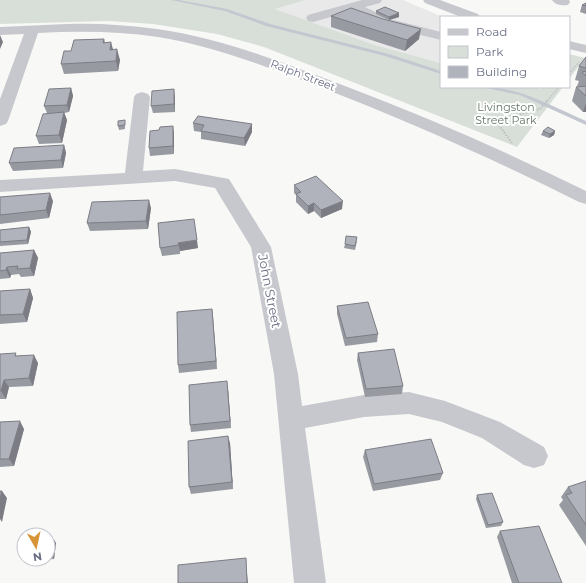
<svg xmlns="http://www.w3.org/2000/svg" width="586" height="583" viewBox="0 0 586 583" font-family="Montserrat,sans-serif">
  <rect width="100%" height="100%" fill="#f8f8f6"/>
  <path fill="#e9e9e9" d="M306,0H403L443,17H441V63L375,45L274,9Z"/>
  <g fill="#d8dfd8">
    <path d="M0,0H306L275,9L375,45L441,63V87H533L540,89L541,87H563L517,147L264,47L217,34L153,24L108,21L0,24Z"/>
    <path d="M569,54L585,58L569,79Z"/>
  </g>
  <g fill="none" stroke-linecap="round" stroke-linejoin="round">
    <g fill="#c3c8d0" fill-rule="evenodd">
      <path d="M171,0H179L227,9L270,24L389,54L441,71V74L385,56L266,26L225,11Z"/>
      <path d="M484,87C520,87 553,107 586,121V125L520,95L486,88Z"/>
    </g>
    <g stroke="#bebfc2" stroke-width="1.5" stroke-dasharray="1.5 1.5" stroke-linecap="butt">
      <path d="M569,74L579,62"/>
      <path d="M547,101L559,87"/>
    </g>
    <path stroke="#bebfc2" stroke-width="2" stroke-dasharray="1.5 1.5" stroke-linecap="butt" d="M512,143L498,124L505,118L540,109L548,100"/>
    <g fill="#c7c8cd" fill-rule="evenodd">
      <path d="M362,0H382L380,3L365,7L390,19L441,32V40L380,25L352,11L313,22L308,21L306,18L308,15Z"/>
      <path d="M423,0H440L478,14L480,17H461L425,3Z"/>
      <path d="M552,0H569L570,2L568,5C563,6 555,5 552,0Z"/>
      <path d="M67,24C97,23 127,25 157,29C222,38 284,63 345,86C427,117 507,152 586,191V204L579,202C495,160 408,121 320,87C267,67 214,46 158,37C118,31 78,31 38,33L8,121L6,124L0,126V99L24,34L0,35V27Z"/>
      <path d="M569,41L586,45V53L569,49Z"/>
      <path d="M142,92L148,94L150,97L143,171L175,169L229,179L271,247L298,374L302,406L364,395L409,392L445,401L500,422L544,447L548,456L544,465L534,468L524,465L482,438L442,422L409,414L364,417L305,428L326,583H294L274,374L251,247L215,188L175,181L0,192V180L125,173L134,97L136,94Z"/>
    </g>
  </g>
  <g fill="#989aa2">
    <path d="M586,3V14L580,12L582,5Z"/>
    <path d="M376,11L399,13V17L389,20L376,14Z"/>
    <path d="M331,16L419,39L405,51L331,27Z"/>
    <path d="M104,39L105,42L113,49L120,60L118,71L64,74L61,64L71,51Z"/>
    <path d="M586,57V112H583L572,101L576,87H578L577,86L579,81L575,80L579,66Z"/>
    <path d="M71,88L73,96L69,112L64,113L67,120L62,143L39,144L36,136L47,113L44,106Z"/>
    <path d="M175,97V112L153,113L151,106Z"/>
    <path d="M125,120V129L119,130L118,126Z"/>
    <path d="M193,123L252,124V132L245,146L201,139V132L194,131Z"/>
    <path d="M159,130L174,133V154L150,156L149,148Z"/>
    <path d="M543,131H555L554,135L549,138L541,135Z"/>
    <path d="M64,145L66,153L63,168L13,171L9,163Z"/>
    <path d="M294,185L342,209L321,218L314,211L308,214L296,202V195L294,193Z"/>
    <path d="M0,197L53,201L49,218L0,224Z"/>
    <path d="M151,208L148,229L90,231L87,223Z"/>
    <path d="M158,223L198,248L180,251V254L162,256L160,248Z"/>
    <path d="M29,227L31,232L28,244L0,246V230Z"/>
    <path d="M357,241L355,250L344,248L345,244Z"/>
    <path d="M34,250L38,258L34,276L21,277L19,274L11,275L10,278L0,279V253Z"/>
    <path d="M30,289L33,298L27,322L0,324V291Z"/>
    <path d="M337,306L378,334L377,342L345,346L337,314Z"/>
    <path d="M212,309L217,369L179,373L178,365Z"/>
    <path d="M358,353L403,386L402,394L365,397L357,360Z"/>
    <path d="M0,354L17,356L38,363L33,386L9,387L6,399H0Z"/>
    <path d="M228,389L231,428L191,432L190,425Z"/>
    <path d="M0,422L24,429L14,466L0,467Z"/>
    <path d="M230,443L233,489L191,494L189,487Z"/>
    <path d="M365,450L443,473L440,480L373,491L363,457Z"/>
    <path d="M586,481V546L559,505L563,500L561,497L568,487Z"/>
    <path d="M477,495L503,522L501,526L486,528L476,499Z"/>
    <path d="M500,531L562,583H512L497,537Z"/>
    <path d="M54,540L56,543L54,559L43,560V559H48V541Z"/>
  </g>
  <g fill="#7c7d84">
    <path d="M399,13V17L389,20V17Z"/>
    <path d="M421,29L419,39L405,51L407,40Z"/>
    <path d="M0,35L3,42L0,49Z"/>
    <path d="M111,42L114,53L110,50Z"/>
    <path d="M117,49L120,60L118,71L116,61Z"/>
    <path d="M71,88L73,96L69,112L67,105Z"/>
    <path d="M174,89L175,97V112L174,104Z"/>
    <path d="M586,103V112H583Z"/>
    <path d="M64,112L67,120L62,143L59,135Z"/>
    <path d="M252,124V132L245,146L244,138Z"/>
    <path d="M173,126L174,133V154L173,146Z"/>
    <path d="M555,131L554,135L549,138L550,134Z"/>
    <path d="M64,145L66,153L63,168L61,160Z"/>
    <path d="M50,193L53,201L49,218L46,210Z"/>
    <path d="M149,200L151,208L148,229L146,221Z"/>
    <path d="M343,201L342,209L321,218V210Z"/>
    <path d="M314,203V211L308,214V206Z"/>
    <path d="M29,227L31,232L28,244L27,240Z"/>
    <path d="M197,240L198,248L180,251L178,243Z"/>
    <path d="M34,250L38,258L34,276L30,268Z"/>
    <path d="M7,267L11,275L10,278L6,270Z"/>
    <path d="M30,289L33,298L27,322L23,314Z"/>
    <path d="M212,309L213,317L217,369L216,361Z"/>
    <path d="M34,355L38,363L33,386L29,378Z"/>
    <path d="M4,380L9,387L6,399L1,391Z"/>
    <path d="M227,381L228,389L231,428L230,421Z"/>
    <path d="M20,421L24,429L14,466L9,459Z"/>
    <path d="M228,436L230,443L233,489L232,482Z"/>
    <path d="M2,491L7,498L2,522L0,519V492Z"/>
    <path d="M54,540L56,543L54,559L52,556Z"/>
    <path d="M246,558V564L248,583H247Z"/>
  </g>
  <g fill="#b1b3bc" stroke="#7c7d84">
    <path d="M586,3V6L582,5Z"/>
    <path d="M385,7L399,13L389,17L376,11Z"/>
    <path d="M351,8L383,19L421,29L407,40L331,16Z"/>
    <path d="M104,39L103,43L111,42L110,50L117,49L116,61L61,64L64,51H71L74,40Z"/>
    <path d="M586,57V68L579,66Z"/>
    <path d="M586,71V76L582,72Z"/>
    <path d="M586,86V96L576,87Z"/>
    <path d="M71,88L67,105L44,106L49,89Z"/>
    <path d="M174,89V104L151,106L152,91Z"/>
    <path d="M64,112L59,135L36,136L43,114Z"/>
    <path d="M198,116L252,124L244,138L201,131L204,125L193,123Z"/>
    <path d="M125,120V125L118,126V121Z"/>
    <path d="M173,126V146L149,148L150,131L159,130L160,127Z"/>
    <path d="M548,127L555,131L550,134L543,131Z"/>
    <path d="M64,145L61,160L9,163L14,148Z"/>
    <path d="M316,176L343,201L321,210L314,203L308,206L296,194L301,192L294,185Z"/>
    <path d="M50,193L46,210L0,215V197Z"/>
    <path d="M149,200L146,221L87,223L92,202Z"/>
    <path d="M194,219L197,240L178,243L179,245L160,248L158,223Z"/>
    <path d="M29,227L27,240L0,242V230Z"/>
    <path d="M346,236L357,237L355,246L345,244Z"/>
    <path d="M34,250L30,268L17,269L18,266L7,267L6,270L0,271V253Z"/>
    <path d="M30,289L23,314L0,315V291Z"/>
    <path d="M368,302L378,334L346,338L337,306Z"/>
    <path d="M212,309L216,361L178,365L177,312Z"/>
    <path d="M394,349L403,386L366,389L358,353Z"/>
    <path d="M16,353L15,356L34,355L29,378L4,380L1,391H0V354Z"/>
    <path d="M227,381L230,421L190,425L189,385Z"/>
    <path d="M20,421L9,459H0V422Z"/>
    <path d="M228,436L232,482L189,487L188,441Z"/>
    <path d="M431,439L443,473L374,484L365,450Z"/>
    <path d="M586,481V525L566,495L572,493L568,487Z"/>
    <path d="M0,491H2L0,500Z"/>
    <path d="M492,493L503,522L488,525L477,495Z"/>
    <path d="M539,526L562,583H519L500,531Z"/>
    <path d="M54,540L52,556H48V541Z"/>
    <path d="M246,558L247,583H178V565Z"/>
  </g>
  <g text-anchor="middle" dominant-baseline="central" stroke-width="4" stroke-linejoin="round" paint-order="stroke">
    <g font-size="11" fill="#6a6f85" stroke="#fff">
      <text transform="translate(303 75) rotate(21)">Ralph Street</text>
    </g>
    <g font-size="11" fill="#647766" stroke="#fff">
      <text x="506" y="107">Livingston<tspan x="506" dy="13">Street Park</tspan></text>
    </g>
    <g font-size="13" fill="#6a6f85" stroke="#fff">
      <text transform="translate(270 291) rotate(79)">John Street</text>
    </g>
  </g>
  <rect x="440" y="16" width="130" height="72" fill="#ffffff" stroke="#c3c5ce"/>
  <rect x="448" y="29" width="20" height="6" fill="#c7c8cd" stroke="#c3c5ce"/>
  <text x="476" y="36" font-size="12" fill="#6a6f85">Road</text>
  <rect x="448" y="46" width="20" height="12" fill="#d8dfd8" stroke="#c3c5ce"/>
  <text x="476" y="56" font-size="12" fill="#6a6f85">Park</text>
  <rect x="448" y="66" width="20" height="12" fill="#b1b3bc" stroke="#c3c5ce"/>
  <text x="476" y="76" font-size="12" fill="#6a6f85">Building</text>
  <g transform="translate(36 547) rotate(171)"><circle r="19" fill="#ffffff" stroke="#c3c5ce"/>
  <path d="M0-3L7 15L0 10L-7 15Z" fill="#d79437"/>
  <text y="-6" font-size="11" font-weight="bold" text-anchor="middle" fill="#6a6f85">N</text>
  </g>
</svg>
